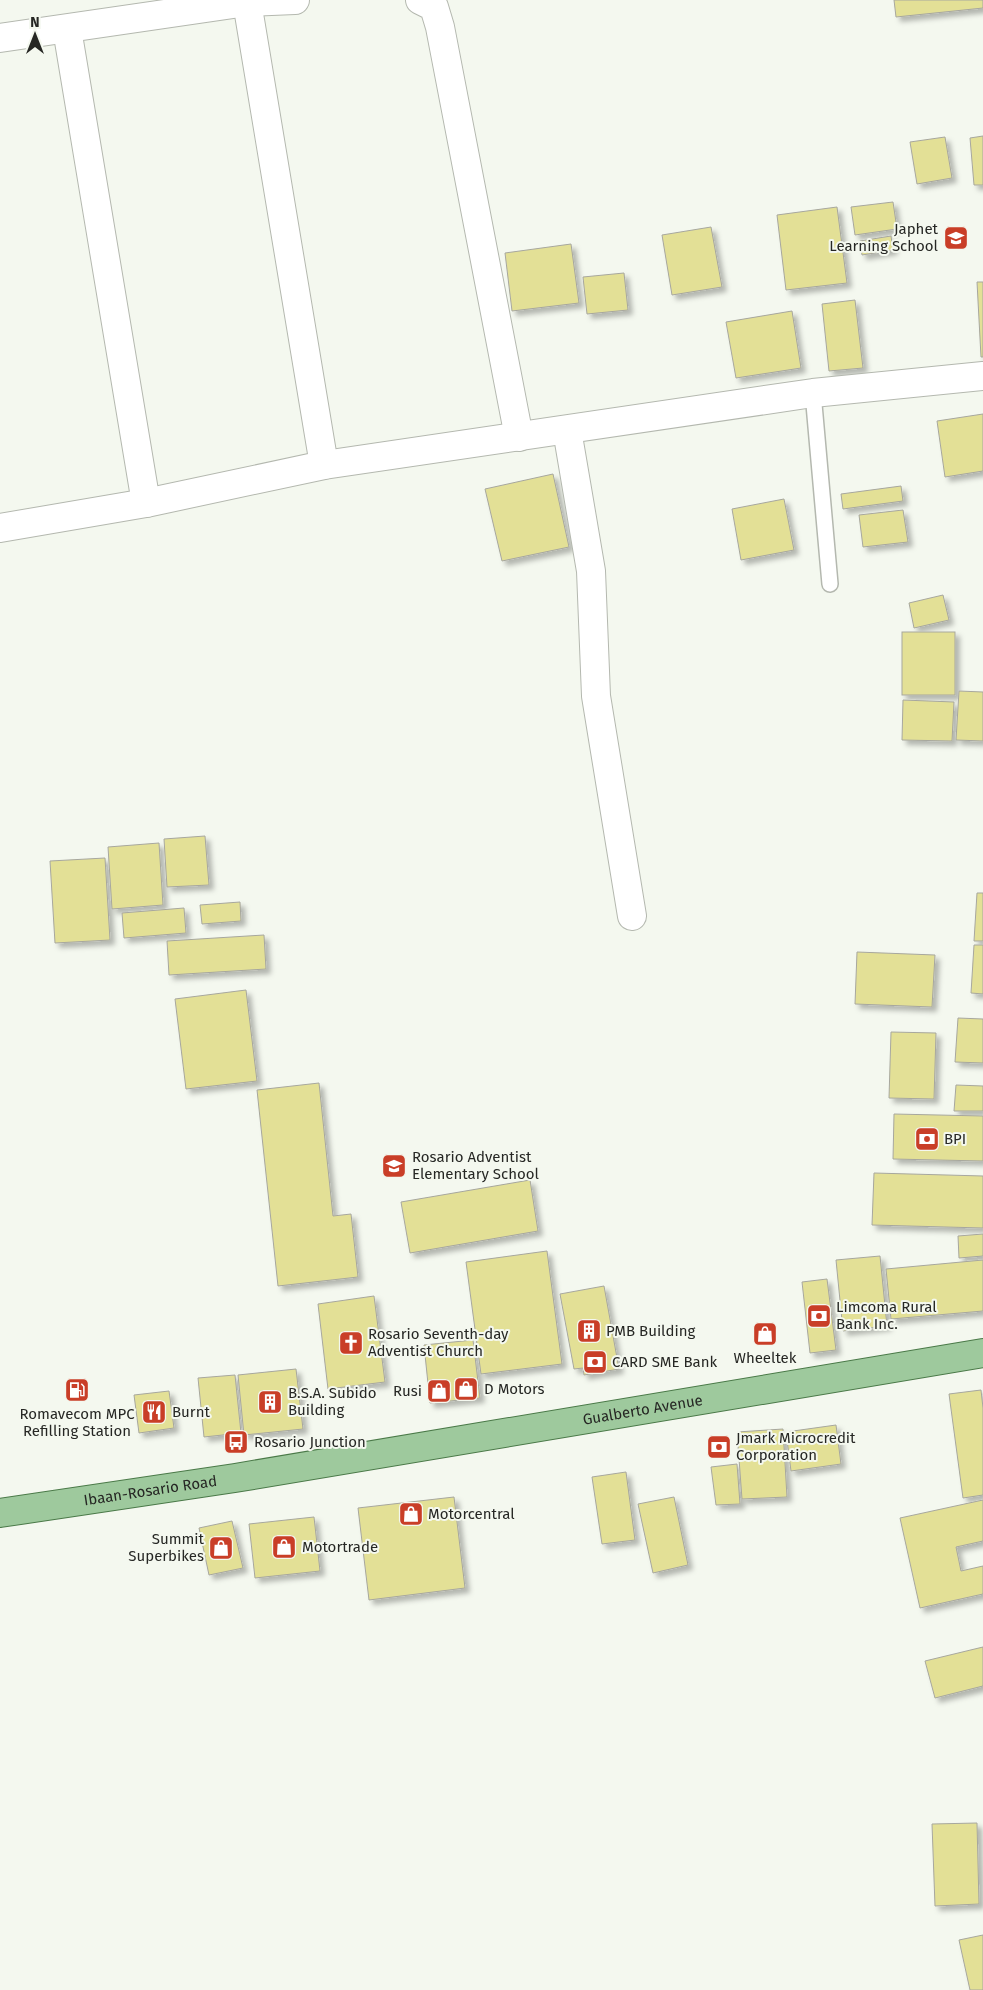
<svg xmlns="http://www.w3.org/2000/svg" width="983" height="1990" viewBox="0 0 983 1990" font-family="'Fira Sans',sans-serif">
  <defs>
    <filter id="shadow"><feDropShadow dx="4.5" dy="4.5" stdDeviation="2.5" flood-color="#0004"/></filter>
  </defs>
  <rect width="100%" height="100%" fill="#f4f8ef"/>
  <g fill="#e3e096" stroke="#a7a79e" filter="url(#shadow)">
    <path d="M894,0H983V8L896,17Z"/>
    <path d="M983,136V185H974L970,138Z"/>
    <path d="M945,137L952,178L917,184L910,142Z"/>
    <path d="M893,202L897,229L855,235L851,207Z"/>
    <path d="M837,207L847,283L786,290L777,215Z"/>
    <path d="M711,227L722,287L672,295L662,235Z"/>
    <path d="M891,236L893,250L862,255L860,241Z"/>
    <path d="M571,244L579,303L512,311L505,253Z"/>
    <path d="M624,273L628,310L587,314L583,277Z"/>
    <path d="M977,282H983V357H981Z"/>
    <path d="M855,300L863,368L829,371L822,304Z"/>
    <path d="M792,311L801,368L736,378L726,322Z"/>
    <path d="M983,414V471L945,477L937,421Z"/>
    <path d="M553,474L569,547L502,561L485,489Z"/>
    <path d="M901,486L903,501L843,509L841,494Z"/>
    <path d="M784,499L794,550L741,560L732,509Z"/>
    <path d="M903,510L908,542L863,547L859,515Z"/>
    <path d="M943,595L949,620L914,628L909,603Z"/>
    <rect x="902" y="632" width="53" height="63"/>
    <path d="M959,691L983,692V741L956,740Z"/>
    <path d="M903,700L954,702L952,741L902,740Z"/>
    <path d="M205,836L209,885L167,887L164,839Z"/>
    <path d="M159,843L163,905L112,909L108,847Z"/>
    <path d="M105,858L110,940L55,943L50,861Z"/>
    <path d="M977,893H983V941H974Z"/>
    <path d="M240,902L241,921L202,924L200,905Z"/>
    <path d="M184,908L186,933L124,938L122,913Z"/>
    <path d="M264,935L266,969L169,975L167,941Z"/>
    <path d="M974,945H983V994L971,993Z"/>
    <path d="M857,952L935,955L932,1007L855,1004Z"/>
    <path d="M246,990L257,1081L186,1089L175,999Z"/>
    <path d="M958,1018L983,1019V1063L955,1062Z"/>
    <path d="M891,1032L936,1033L934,1099L889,1098Z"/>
    <path d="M319,1083L333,1216L351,1214L358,1277L278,1286L257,1090Z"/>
    <path d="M956,1085L983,1086V1111H954Z"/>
    <path d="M894,1114L983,1116V1161L893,1159Z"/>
    <path d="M874,1173L983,1176V1228L872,1225Z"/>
    <path d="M530,1180L538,1231L410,1253L401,1202Z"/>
    <path d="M983,1234V1256L959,1258L958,1236Z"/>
    <path d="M547,1251L562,1364L481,1374L466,1262Z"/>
    <path d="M880,1256L887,1326L843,1331L836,1260Z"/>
    <path d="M983,1260V1311L891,1319L886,1269Z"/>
    <path d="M827,1279L836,1350L810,1353L802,1282Z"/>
    <path d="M604,1286L619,1369L584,1375L583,1368L574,1369L560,1294Z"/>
    <path d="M374,1296L385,1382L328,1389L318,1304Z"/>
    <path d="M473,1340L480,1398L430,1403L424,1345Z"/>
    <path d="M296,1369L303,1429L244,1435L238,1375Z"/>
    <path d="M235,1375L241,1433L204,1437L198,1378Z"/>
    <path d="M981,1390L983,1408V1495L963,1498L949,1394Z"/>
    <path d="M169,1391L174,1428L139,1433L134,1395Z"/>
    <path d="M836,1425L841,1464L791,1471L786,1432Z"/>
    <path d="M783,1429L787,1497L742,1499L737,1432Z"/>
    <path d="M737,1464L740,1504L716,1505L711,1467Z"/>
    <path d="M626,1472L635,1540L602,1544L592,1477Z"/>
    <path d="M454,1497L465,1588L369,1600L358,1508Z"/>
    <path d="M674,1497L688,1565L653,1573L638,1504Z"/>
    <path d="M983,1500V1541L956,1547L961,1571L983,1566V1594L920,1608L900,1518Z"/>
    <path d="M314,1517L320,1571L255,1578L249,1524Z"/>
    <path d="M232,1521L243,1568L209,1575L199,1528Z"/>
    <path d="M983,1647V1686L935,1698L925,1661Z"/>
    <path d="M977,1823L979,1904L935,1906L932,1824Z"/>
    <path d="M983,1935V1990H970L959,1940Z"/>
  </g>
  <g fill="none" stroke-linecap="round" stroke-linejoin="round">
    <defs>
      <path id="lane" d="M813,393L830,584"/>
      <g id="street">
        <path d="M420,0L434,7L440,27L519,437"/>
        <path d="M247,2L324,465"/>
        <path d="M67,29L146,503"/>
        <path d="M0,38L247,2L295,0"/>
        <path d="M567,430L591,571L596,696L632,916"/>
        <path d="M0,528L146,503L324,465L813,393L983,376"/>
      </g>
      <g id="primary">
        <path id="s1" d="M0,1513L235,1478L983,1353"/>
      </g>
    </defs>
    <use href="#lane" stroke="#b4b8af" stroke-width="18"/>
    <use href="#street" stroke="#b4b8af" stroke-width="30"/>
    <use href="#primary" stroke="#4a7948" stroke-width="30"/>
    <use href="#lane" stroke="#fff" stroke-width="15"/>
    <use href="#street" stroke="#fff" stroke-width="28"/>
    <use href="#primary" stroke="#9ec99d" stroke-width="28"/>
  </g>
  <defs>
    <symbol id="school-square" viewBox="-11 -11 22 22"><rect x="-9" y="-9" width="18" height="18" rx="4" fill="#c93e27" stroke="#f4f8ef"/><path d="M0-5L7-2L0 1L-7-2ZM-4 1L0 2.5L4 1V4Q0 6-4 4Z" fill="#fff"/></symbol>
    <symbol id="bank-square" viewBox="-11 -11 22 22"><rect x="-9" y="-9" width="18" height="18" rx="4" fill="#c93e27" stroke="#f4f8ef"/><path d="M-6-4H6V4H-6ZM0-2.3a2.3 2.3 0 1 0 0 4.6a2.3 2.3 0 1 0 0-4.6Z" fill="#fff"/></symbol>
    <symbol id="building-square" viewBox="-11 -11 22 22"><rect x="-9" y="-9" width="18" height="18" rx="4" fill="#c93e27" stroke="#f4f8ef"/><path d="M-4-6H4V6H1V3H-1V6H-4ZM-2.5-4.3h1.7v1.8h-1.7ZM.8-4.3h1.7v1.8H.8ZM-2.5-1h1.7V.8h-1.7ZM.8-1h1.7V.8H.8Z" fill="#fff"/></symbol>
    <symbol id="shop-square" viewBox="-11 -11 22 22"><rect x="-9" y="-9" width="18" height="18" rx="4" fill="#c93e27" stroke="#f4f8ef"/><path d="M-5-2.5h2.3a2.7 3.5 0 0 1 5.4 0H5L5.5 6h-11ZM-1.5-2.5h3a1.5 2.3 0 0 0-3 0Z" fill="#fff"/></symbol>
    <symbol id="church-square" viewBox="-11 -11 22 22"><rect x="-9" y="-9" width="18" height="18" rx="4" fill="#c93e27" stroke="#f4f8ef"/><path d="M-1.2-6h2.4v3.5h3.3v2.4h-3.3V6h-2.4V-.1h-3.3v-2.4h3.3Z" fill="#fff"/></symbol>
    <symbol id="fuel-square" viewBox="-11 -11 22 22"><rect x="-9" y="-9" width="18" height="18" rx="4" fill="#c93e27" stroke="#f4f8ef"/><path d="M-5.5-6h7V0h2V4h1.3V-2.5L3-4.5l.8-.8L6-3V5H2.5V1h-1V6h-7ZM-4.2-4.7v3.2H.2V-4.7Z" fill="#fff"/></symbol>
    <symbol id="restaurant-square" viewBox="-11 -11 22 22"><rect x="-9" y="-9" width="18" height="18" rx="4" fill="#c93e27" stroke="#f4f8ef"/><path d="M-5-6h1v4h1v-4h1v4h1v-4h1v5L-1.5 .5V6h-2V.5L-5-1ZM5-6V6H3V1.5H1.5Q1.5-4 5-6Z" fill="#fff"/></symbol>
    <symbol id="bus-square" viewBox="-11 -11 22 22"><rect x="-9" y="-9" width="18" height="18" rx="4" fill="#c93e27" stroke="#f4f8ef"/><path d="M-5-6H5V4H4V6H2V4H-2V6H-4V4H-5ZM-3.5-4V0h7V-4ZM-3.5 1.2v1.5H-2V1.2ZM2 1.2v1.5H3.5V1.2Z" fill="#fff"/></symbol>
  </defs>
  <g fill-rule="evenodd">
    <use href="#school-square" x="942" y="224" width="28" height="28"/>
    <use href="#bank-square" x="913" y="1125" width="28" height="28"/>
    <use href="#school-square" x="380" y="1152" width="28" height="28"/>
    <use href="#bank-square" x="805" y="1302" width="28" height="28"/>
    <use href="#building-square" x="575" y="1317" width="28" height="28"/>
    <use href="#shop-square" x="751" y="1320" width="28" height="28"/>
    <use href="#church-square" x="337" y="1329" width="28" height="28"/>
    <use href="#bank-square" x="581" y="1348" width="28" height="28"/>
    <use href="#shop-square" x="452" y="1375" width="28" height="28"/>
    <use href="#fuel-square" x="63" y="1376" width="28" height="28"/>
    <use href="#shop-square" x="425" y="1377" width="28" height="28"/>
    <use href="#building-square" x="256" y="1388" width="28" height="28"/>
    <use href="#restaurant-square" x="140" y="1398" width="28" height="28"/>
    <use href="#bus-square" x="222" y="1428" width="28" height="28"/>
    <use href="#bank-square" x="705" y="1433" width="28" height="28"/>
    <use href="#shop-square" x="397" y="1500" width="28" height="28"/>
    <use href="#shop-square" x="270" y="1533" width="28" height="28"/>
    <use href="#shop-square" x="207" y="1534" width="28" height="28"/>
  </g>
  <g text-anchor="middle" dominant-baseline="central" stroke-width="4" stroke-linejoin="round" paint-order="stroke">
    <g font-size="15" fill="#262724" stroke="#f4f8ef" text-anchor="start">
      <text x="938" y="229" text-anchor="end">Japhet<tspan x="938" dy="17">Learning School</tspan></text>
      <text x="944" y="1139">BPI</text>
      <text x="412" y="1157">Rosario Adventist<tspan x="412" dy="17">Elementary School</tspan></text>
      <text x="836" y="1307">Limcoma Rural<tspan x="836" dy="17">Bank Inc.</tspan></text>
      <text x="606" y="1331">PMB Building</text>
      <text x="368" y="1334">Rosario Seventh-day<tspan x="368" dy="17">Adventist Church</tspan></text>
      <text x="765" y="1358" text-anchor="middle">Wheeltek</text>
      <text x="612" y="1362">CARD SME Bank</text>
      <text x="484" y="1389">D Motors</text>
      <text x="422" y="1391" text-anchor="end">Rusi</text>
      <text x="288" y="1393">B.S.A. Subido<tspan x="288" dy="17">Building</tspan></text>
      <text x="172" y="1412">Burnt</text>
      <text x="77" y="1414" text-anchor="middle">Romavecom MPC<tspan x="77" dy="17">Refilling Station</tspan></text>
      <text x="736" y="1438">Jmark Microcredit<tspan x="736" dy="17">Corporation</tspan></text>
      <text x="254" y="1442">Rosario Junction</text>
      <text x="428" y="1514">Motorcentral</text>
      <text x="204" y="1539" text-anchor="end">Summit<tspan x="204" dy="17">Superbikes</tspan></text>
      <text x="302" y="1547">Motortrade</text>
    </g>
    <g font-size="15" fill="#262724" stroke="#f4f8ef">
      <text stroke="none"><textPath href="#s1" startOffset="651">Gualberto Avenue</textPath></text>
      <text stroke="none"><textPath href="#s1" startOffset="152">Ibaan-Rosario Road</textPath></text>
    </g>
  </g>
  <g transform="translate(35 35)" stroke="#f4f8ef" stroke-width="4" paint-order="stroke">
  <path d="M0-4L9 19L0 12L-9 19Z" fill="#262724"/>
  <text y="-8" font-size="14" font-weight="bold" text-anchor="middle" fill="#262724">N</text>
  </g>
</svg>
